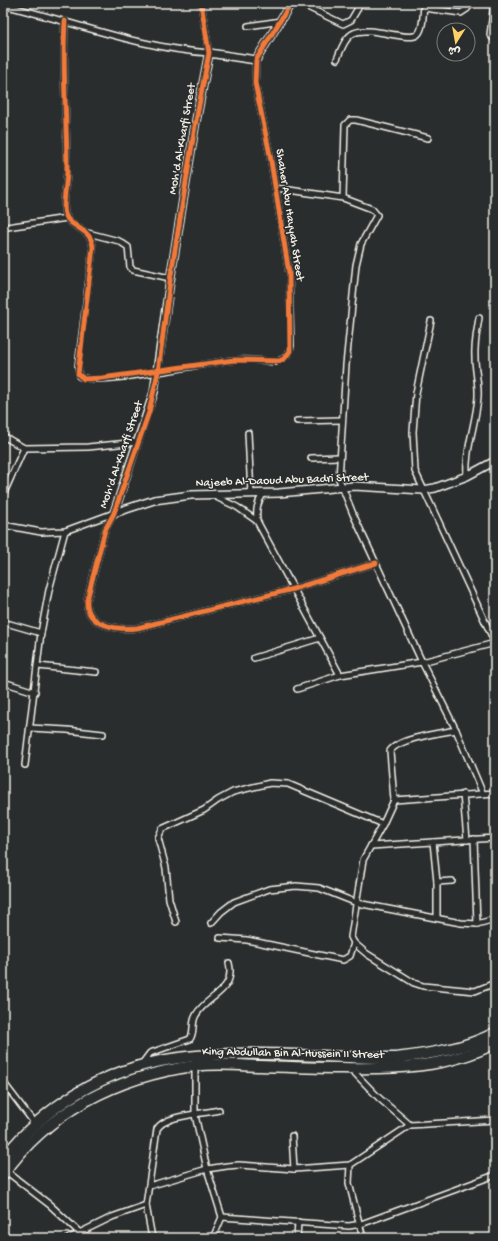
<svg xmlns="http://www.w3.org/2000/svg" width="498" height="1241" viewBox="0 0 498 1241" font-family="'Gochi Hand','Playpen Sans Arabic',sans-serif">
  <rect width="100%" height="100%" fill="#2a2d2e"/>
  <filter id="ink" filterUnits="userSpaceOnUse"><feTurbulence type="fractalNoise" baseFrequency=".025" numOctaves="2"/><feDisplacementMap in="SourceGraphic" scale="8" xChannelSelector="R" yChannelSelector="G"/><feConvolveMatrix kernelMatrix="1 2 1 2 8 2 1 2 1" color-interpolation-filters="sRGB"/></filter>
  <g filter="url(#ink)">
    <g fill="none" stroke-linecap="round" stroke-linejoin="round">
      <defs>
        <g id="street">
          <path d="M299,3L343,24L351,20L361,3"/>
          <path d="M494,3L490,35L495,40"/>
          <path d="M3,5C71,21 139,48 209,53L201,3"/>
          <path d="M424,8L461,13L467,9L471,3"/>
          <path d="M65,21C62,71 67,121 67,171C67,182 62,206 65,214C70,229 91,227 93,247L78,366L79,376C92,388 210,361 235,360C248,359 261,360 275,362C284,360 289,356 291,346L289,273L270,155L255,83L256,60"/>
          <path d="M248,26L281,21"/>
          <path d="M337,59C341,50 345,37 354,33C370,25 410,43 418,34C424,28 423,11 424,3"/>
          <path d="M428,138L356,120H350L345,125L343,198L372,209L377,215L361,244L356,265L346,365L339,479L353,514L422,662L456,730L483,794"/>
          <path d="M276,188L343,198"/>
          <path d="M7,227L67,218"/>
          <path d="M88,233L119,241L128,247L130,267L133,270L170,278"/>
          <path d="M431,321L416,393L413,432L415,471L495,643"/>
          <path d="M297,421L342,420"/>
          <path d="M248,433L251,494"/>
          <path d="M3,436L24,448L88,447L138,442"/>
          <path d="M311,458L339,457"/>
          <path d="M467,476C465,449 476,424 478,397C479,384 475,371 475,358C474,344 477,331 479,318"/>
          <path d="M3,495L24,448"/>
          <path d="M214,496L237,507L257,521L340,675"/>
          <path d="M114,513L105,530L87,600C85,626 117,630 137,628L293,589L376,563"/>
          <path d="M257,521C256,510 257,503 263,494"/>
          <path d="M3,525L41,532L65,531L114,513"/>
          <path d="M3,622L41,633"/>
          <path d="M254,658L320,638"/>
          <path d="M38,666L96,672"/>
          <path d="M3,682L35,692"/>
          <path d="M297,689L340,675L422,662L495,643"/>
          <path d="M30,728L67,730L103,734"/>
          <path d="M456,730C441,733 399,738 390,751L394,800L383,824L363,860L351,937L354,943L367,954L414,983L423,986L475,991L495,983"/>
          <path d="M25,765L41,633L49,590L65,531"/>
          <path d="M463,794L467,840"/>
          <path d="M394,800L495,793"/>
          <path d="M474,839L477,924"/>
          <path d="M433,842L437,882V918"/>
          <path d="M371,846L495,838"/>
          <path d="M437,882L452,881"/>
          <path d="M176,922L169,899L166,868L158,838L162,829L204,810L218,800L233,792L270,783L288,784L383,824"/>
          <path d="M211,923L221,912L234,902L269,889L296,886L319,888L357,903L461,923L477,924L495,919"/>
          <path d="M220,938L247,940L343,960L350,956L354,943"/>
          <path d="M141,1065L150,1053L190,1039C195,1032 191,1023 196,1015C207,995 236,992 229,963"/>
          <path d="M195,1066V1115L207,1169L222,1217L213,1238"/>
          <path d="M351,1069L379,1098L410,1125"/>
          <path d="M3,1082L35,1124"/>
          <path d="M292,1136L294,1169"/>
          <path d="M350,1165L349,1183L363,1238"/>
          <path d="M6,1171L50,1205L79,1232"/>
          <path d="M149,1186L207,1169L227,1166L239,1165L294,1169L350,1165L410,1125L495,1120"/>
          <path d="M222,1217L349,1226L361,1224L495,1175"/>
          <path d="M69,1238L112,1217L146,1205"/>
          <path d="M152,1238L146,1205L157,1129C165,1115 202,1114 219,1110"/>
          <path d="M297,1238L298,1222"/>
        </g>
        <g id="secondary">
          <path d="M114,513L154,392L170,281L195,126L209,53L256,60L291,3"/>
          <path d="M114,513L154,500L191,495L279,493L354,486L423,490L435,488L467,476L495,461"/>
        </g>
        <g id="highway">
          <path d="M3,1159C44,1106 105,1069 172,1059C246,1047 322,1059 396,1058C429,1054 465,1049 495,1033"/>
          <path d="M3,1175C47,1111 119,1076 194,1066C215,1063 237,1065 257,1066C286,1067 314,1068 342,1068C394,1069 448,1068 495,1043"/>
        </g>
      </defs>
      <use href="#street" stroke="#f4f1e8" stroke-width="8"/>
      <use href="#secondary" stroke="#f4f1e8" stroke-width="10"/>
      <use href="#highway" stroke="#f4f1e8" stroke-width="13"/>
      <use href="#street" stroke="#2a2d2e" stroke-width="5"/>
      <use href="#secondary" stroke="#2a2d2e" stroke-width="7"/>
      <use href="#highway" stroke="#2a2d2e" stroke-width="10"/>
      <defs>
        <g id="cycleway">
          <path d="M201,3L209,53L195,126L170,281L158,372L149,412L114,513L105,530L87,600C85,626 117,630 137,628L293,589L376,563"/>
          <path d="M65,21C62,71 67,121 67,171C67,182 62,206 65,214C70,229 91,227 93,247L78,374L84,379L102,378L234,360L280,361L285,358L290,351L289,273L270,155L255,83L256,60L291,3"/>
        </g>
      </defs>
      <use href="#cycleway" stroke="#2a2d2e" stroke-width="8"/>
      <use href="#cycleway" stroke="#f17a3a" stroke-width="5"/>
    </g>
  </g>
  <g text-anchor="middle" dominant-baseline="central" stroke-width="3" stroke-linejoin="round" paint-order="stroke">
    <g font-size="12" fill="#f4f1e8" stroke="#2a2d2e">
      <text transform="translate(183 139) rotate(-80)">Moh'd Al-Kharfi Street</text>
      <text transform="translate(289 215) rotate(81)">Shaher Abu Hayyah Street</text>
      <text transform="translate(122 455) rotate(-71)">Moh'd Al-Kharfi Street</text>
      <text transform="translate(282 481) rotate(-2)">Najeeb Al-Daoud Abu Badri Street</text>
      <text transform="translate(293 1054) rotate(1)">King Abdullah Bin Al-Hussein II Street</text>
    </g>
  </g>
  <rect width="498" height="1241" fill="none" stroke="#2a2d2e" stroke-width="16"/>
  <rect x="8" y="8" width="482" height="1225" fill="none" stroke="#f4f1e8" stroke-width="1.5" filter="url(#ink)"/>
  <g transform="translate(456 42) rotate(191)"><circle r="19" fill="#2a2d2e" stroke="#7b7b78"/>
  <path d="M0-3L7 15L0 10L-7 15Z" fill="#ffd166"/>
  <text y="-6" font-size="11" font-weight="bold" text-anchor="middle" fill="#f4f1e8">ش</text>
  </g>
</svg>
